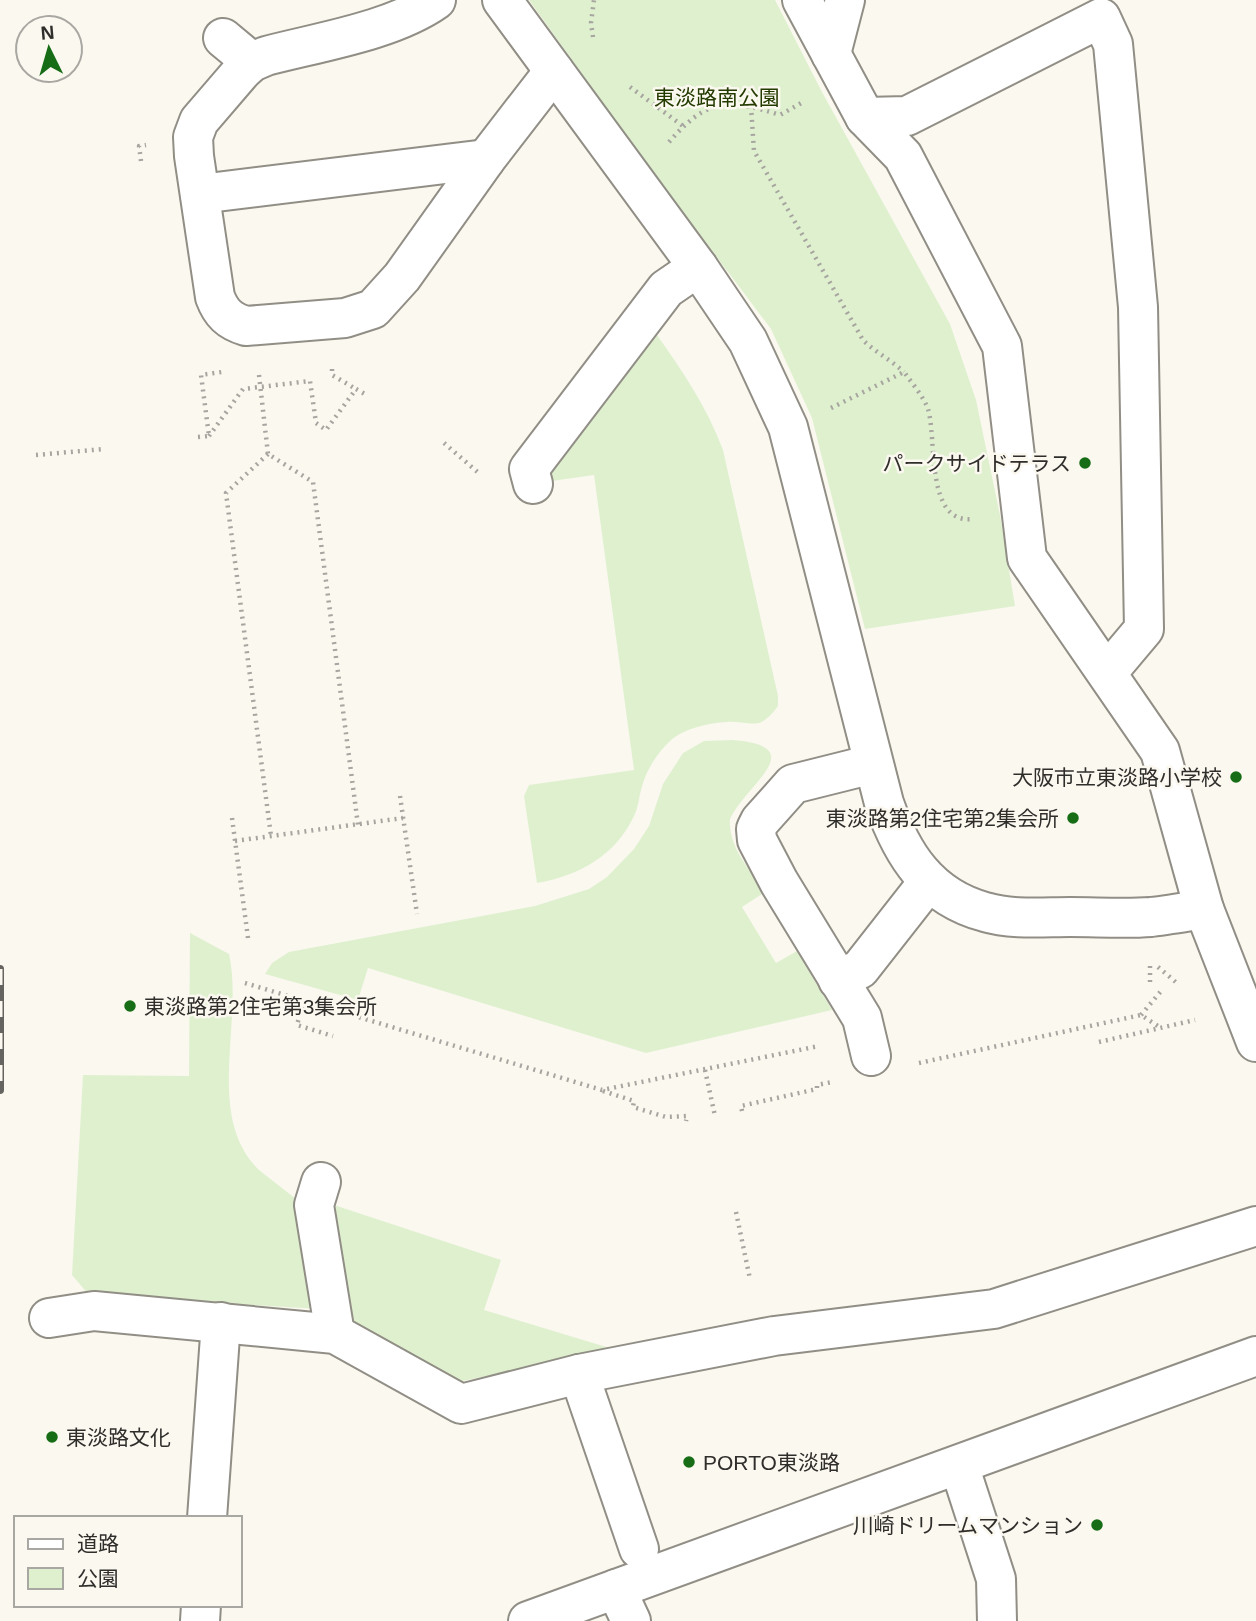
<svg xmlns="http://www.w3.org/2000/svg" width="1256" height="1621" viewBox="0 0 1256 1621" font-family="Arial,'Noto Sans JP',sans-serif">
  <rect width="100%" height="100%" fill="#fbf8f0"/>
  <g fill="#dff0cf">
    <path d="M529,0H775L822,92L950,324L976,400L1000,515L1015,606L865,629L812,418L771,329L645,162Z"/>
    <path d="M657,335C683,372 707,407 723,450L778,696V706C773,713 767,720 759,723C749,725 737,721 727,722C709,723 685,728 671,740C657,753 646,770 641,790C639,798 638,808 634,816C616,855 579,876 537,883L524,796L529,785L634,770L594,475L545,482Z"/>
    <path d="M732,740C813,746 746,784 730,819C728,847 750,870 765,892L742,907L776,963L797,951L832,1010L646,1053L368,968L358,1000L265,974L272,963L289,952L535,906L589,889L607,877L634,849L649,826L663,784L683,753L704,741Z"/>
    <path d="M190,933L229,954C244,1020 205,1114 257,1168C264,1175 274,1181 282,1188C301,1203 309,1212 334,1205L501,1260L484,1310L613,1349L458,1382L334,1310L89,1295L72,1275L83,1075L189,1076Z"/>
  </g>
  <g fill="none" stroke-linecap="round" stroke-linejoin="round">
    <defs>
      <g id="minor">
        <path d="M436,0C392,31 319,42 266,56L252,62L242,71L199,121L193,137L194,156L215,297C221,313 229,321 246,326L345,318L373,309L402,277L486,159L554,71"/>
        <path d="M502,0L698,267L748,341L788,427L884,803C902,855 929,897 985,912C1012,920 1043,917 1070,917C1097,917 1124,919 1151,917C1169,915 1186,912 1204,909L1256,1042"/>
        <path d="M802,0L865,117L903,156L1002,346L1027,558L1160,751L1204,909"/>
        <path d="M223,38L252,62"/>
        <path d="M831,54L845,0"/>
        <path d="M865,117L907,116L1101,18L1113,44L1138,307L1144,629L1107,673"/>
        <path d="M200,194L486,159"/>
        <path d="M533,484L529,469L666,289L698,267"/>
        <path d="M838,980L860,969L929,881"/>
        <path d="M871,1056L862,1018L779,882L757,840L756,829L760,821L793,784L873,764"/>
        <path d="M321,1182L314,1205L335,1334"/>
        <path d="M49,1318L94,1311L335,1334L461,1404L579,1374L774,1336L994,1309L1256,1226"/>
        <path d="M579,1374L639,1549"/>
        <path d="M959,1465L996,1579L997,1621"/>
        <path d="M207,1518L221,1322"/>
        <path d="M616,1589L631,1621"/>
        <path d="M200,1621L201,1605"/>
        <path d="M528,1621L1256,1356"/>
      </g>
    </defs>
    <use href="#minor" stroke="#918e86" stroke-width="42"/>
    <g stroke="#a7a59f" stroke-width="4.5" stroke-dasharray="2 5" stroke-linecap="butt">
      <path d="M593,37L591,23L594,0"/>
      <path d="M630,87L683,126"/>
      <path d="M751,106L754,151L863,340C875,352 891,360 904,372"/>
      <path d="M669,142C706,99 727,98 780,115L803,102"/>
      <path d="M141,161L139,146L146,145"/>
      <path d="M332,369V375L356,389"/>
      <path d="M259,375L268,454L313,482L358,825"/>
      <path d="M831,408L904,372C912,383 923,396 928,409C937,438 925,524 972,519"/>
      <path d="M209,436L243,389L310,381L316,423L326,430L356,389L365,394"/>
      <path d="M198,437L209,436L201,375L222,372"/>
      <path d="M444,443L481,475"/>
      <path d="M268,454L226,493L271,836"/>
      <path d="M36,455L104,449"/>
      <path d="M400,796L417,914"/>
      <path d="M232,818L248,938"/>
      <path d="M235,841L403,818"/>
      <path d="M1150,966V983"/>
      <path d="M1158,967L1178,984"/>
      <path d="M245,983L602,1090L819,1046"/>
      <path d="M304,1000L297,1025L333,1036"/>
      <path d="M1141,1015L1161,991"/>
      <path d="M1099,1042L1195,1020"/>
      <path d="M919,1063L1141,1015L1161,1028"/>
      <path d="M705,1070L715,1116"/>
      <path d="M603,1091L634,1101L633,1107L666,1117L687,1116L686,1121"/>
      <path d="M742,1111L741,1106L817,1089V1085L832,1082"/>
      <path d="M736,1212L750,1279"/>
    </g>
    <use href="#minor" stroke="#fff" stroke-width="38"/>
    <defs>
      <path id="rail" d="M0,969V1090"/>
    </defs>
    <use href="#rail" stroke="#666460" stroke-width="8"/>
    <use href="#rail" stroke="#fbf8f0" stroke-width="5" stroke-dasharray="16" stroke-linecap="butt"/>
  </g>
  <g fill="#176d16" stroke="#fbf8f0" stroke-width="2.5">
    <circle cx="1085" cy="463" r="7"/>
    <circle cx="1236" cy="777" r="7"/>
    <circle cx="1073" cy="818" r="7"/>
    <circle cx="130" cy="1006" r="7"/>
    <circle cx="52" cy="1437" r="7"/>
    <circle cx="689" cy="1462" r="7"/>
    <circle cx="1097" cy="1525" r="7"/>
  </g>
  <g text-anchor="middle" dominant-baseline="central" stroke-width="5" stroke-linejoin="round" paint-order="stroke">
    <g font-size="21" fill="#243b00" stroke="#fbf8f0">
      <text x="717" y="97">東淡路南公園</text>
    </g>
    <g font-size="21" fill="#2f2e2b" stroke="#fbf8f0" text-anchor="end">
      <text x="1071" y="463">パークサイドテラス</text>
      <text x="1222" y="777">大阪市立東淡路小学校</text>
      <text x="1059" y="818">東淡路第2住宅第2集会所</text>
      <text x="144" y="1006" text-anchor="start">東淡路第2住宅第3集会所</text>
      <text x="66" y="1437" text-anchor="start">東淡路文化</text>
      <text x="703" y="1462" text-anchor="start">PORTO東淡路</text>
      <text x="1083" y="1525">川崎ドリームマンション</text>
    </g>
  </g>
  <rect x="14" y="1516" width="228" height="91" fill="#fbf8f0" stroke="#a9a7a1" stroke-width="2"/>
  <rect x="28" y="1539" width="35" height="10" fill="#ffffff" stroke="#a9a7a1" stroke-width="2"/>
  <text x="77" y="1551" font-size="21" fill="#2f2e2b">道路</text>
  <rect x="28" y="1568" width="35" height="21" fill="#dff0cf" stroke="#a9a7a1" stroke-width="2"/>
  <text x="77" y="1586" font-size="21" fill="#2f2e2b">公園</text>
  <g transform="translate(49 49) rotate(355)"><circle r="33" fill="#fbf8f0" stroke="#a9a7a1" stroke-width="2"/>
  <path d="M0-5L12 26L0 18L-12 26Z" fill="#176d16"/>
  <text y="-10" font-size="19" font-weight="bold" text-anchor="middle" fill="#2f2e2b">N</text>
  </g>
</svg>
